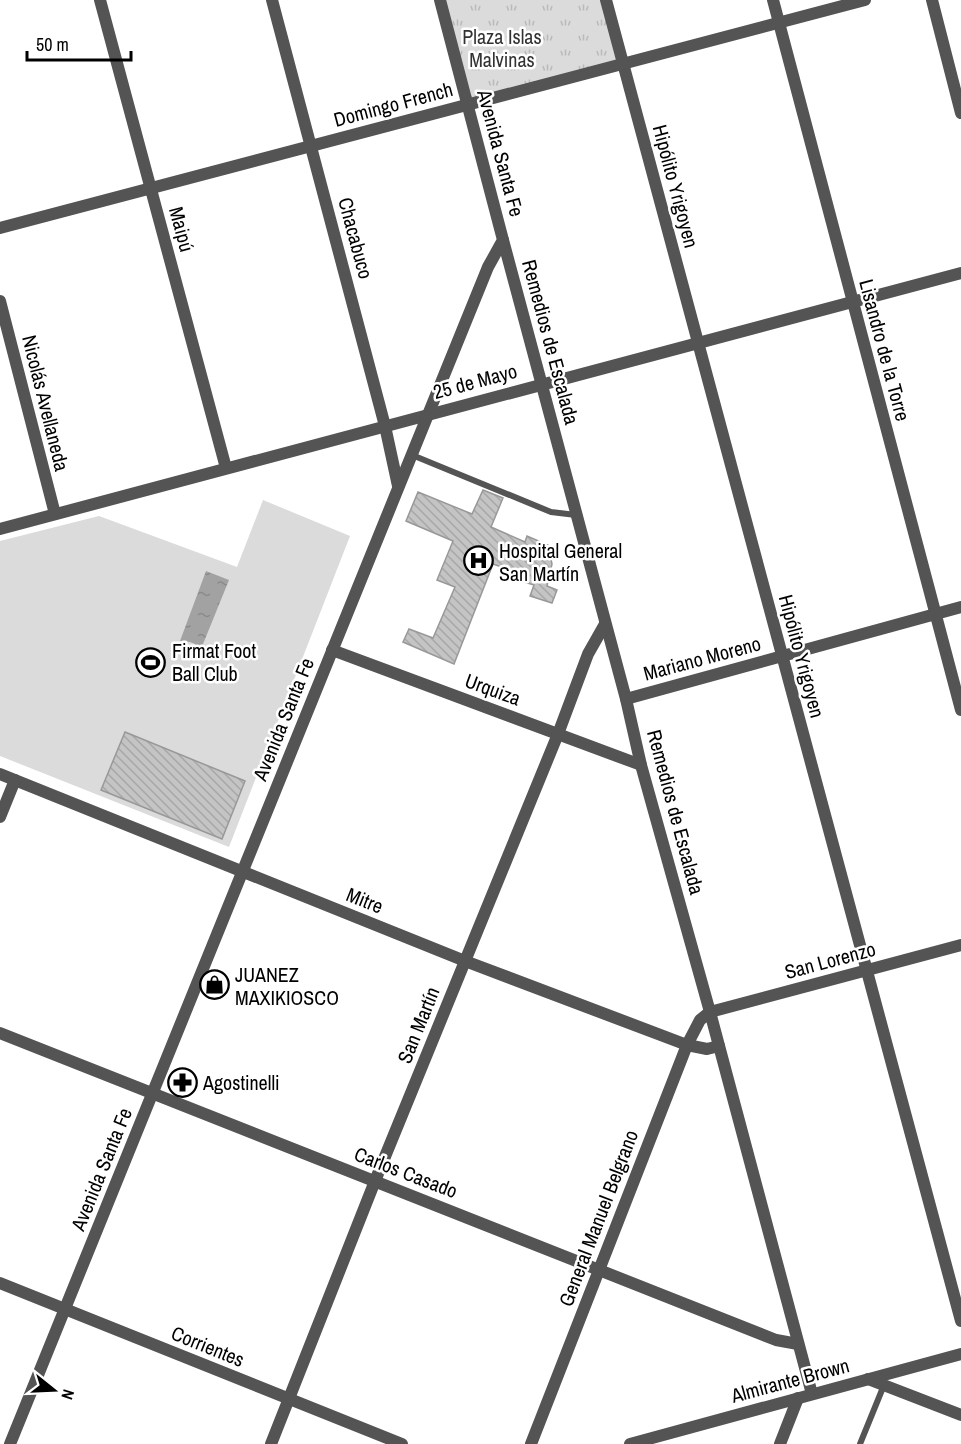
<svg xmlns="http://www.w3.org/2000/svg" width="961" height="1444" viewBox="0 0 961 1444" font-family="'Archivo Narrow',sans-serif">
  <defs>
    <pattern id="grass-tufts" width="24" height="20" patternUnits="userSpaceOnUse" patternTransform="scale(1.5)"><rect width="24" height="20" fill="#dbdbdb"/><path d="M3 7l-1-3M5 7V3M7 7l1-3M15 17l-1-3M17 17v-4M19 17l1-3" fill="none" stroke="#bababa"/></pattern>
    <pattern id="water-ripples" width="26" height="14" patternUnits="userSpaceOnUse" patternTransform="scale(1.5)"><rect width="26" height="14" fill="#a2a2a2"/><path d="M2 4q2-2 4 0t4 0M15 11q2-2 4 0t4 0" fill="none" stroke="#8a8a8a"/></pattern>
    <pattern id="building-back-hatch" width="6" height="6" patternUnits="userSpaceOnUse" patternTransform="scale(1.5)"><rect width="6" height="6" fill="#c4c4c4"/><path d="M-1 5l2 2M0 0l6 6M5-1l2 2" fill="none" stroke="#a7a7a7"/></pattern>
  </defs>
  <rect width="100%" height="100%" fill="#fff"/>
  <path fill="url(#grass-tufts)" d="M440,0H606L623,64L468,104Z"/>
  <path fill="#dbdbdb" d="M263,500L350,536L229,847L0,756V541L99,516L237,567Z"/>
  <path fill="url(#water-ripples)" d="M206,571L229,580L201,649L195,647V644L190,642L180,641Z"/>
  <g fill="url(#building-back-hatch)" stroke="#989898" stroke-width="1.5">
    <path d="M483,490L503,498L491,527L525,542L527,536L548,545L552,564L547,586L557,590L552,603L530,596L534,585L518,580L521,574L493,564L454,664L403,642L409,629L433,638L455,587L437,580L453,541L406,521L418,492L472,514Z"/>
    <path d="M125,732L245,781L222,839L101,790Z"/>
  </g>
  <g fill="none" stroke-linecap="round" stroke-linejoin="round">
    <g stroke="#545454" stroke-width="6">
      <path d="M412,455L551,512L576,515"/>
      <path d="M860,1444L884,1385"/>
    </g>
    <g stroke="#545454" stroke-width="12">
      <path d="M100,0L226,468"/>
      <path d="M272,0L385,426L398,486"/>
      <path d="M606,0L961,1321"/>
      <path d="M773,0L961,710"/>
      <path d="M932,0L961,113"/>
      <path d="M0,228L865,0"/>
      <path d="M503,240L626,699L641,765L710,1012L812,1394"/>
      <path d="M0,301L55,514"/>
      <path d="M332,650L641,765"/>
      <path d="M626,699L961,607"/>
      <path d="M0,774L465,961L687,1045L707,1049L719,1046"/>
      <path d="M0,817L15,780"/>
      <path d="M0,1033L776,1340L798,1344"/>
      <path d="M0,1283L402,1444"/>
      <path d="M868,1379L961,1415"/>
      <path d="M271,1444L375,1181L558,734L588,654L605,624"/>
      <path d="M531,1444L687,1045L700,1020L710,1012L961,945"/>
      <path d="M780,1444L798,1398"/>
    </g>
    <g stroke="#545454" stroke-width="12">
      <path d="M0,529L961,273"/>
      <path d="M10,1444L488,267L503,240L440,0"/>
      <path d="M630,1444L961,1354"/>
    </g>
  </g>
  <defs>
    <symbol id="hospital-ring" viewBox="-11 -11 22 22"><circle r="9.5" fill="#fff" stroke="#000" stroke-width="1.5"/><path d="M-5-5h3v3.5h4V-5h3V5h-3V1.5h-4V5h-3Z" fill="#000"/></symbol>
    <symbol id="stadium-ring" viewBox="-11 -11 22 22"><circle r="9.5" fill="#fff" stroke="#000" stroke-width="1.5"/><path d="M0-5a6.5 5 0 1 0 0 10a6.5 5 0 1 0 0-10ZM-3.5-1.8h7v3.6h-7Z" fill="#000"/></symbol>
    <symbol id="shop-ring" viewBox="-11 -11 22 22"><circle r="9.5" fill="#fff" stroke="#000" stroke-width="1.5"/><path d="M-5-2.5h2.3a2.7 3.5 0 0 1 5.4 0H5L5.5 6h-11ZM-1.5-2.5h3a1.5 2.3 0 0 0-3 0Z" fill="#000"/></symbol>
    <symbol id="pharmacy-ring" viewBox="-11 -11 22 22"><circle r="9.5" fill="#fff" stroke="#000" stroke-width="1.5"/><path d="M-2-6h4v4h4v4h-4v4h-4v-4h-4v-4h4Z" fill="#000"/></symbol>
  </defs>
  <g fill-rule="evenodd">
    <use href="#hospital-ring" x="462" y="544" width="33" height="33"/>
    <use href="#stadium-ring" x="134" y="646" width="33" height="33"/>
    <use href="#shop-ring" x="198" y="968" width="33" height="33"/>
    <use href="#pharmacy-ring" x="166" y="1066" width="33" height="33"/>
  </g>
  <g text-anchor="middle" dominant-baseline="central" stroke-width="5" stroke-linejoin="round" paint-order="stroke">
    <g font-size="20" fill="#323232" stroke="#fff">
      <text x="502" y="36">Plaza Islas<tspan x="502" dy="23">Malvinas</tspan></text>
    </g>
    <g font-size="20" fill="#000" stroke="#fff">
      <text transform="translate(393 104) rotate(-15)">Domingo French</text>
      <text transform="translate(501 153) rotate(75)">Avenida Santa Fe</text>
      <text transform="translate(676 186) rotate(75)">Hipólito Yrigoyen</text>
      <text transform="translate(182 229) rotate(75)">Maipú</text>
      <text transform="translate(356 238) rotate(75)">Chacabuco</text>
      <text transform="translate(551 342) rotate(75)">Remedios de Escalada</text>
      <text transform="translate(885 350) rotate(75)">Lisandro de la Torre</text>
      <text transform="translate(475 381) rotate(-15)">25 de Mayo</text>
      <text transform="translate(46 403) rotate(76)">Nicolás Avellaneda</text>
      <text transform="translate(802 656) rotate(75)">Hipólito Yrigoyen</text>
      <text transform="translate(702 658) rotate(-15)">Mariano Moreno</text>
      <text transform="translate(493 689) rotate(20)">Urquiza</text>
      <text transform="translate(283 719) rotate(-68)">Avenida Santa Fe</text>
      <text transform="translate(676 812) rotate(75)">Remedios de Escalada</text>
      <text transform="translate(365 900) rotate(22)">Mitre</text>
      <text transform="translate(830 960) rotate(-15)">San Lorenzo</text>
      <text transform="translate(418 1025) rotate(-68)">San Martín</text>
      <text transform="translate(101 1169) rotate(-68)">Avenida Santa Fe</text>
      <text transform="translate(406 1172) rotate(21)">Carlos Casado</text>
      <text transform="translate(598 1218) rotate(-69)">General Manuel Belgrano</text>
      <text transform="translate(208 1346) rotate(22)">Corrientes</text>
      <text transform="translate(790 1380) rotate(-15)">Almirante Brown</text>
    </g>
    <g font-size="20" fill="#000" stroke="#fff" text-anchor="start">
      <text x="499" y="550">Hospital General<tspan x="499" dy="23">San Martín</tspan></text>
      <text x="172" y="650">Firmat Foot<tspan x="172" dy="23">Ball Club</tspan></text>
      <text x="235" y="974">JUANEZ<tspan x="235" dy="23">MAXIKIOSCO</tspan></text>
      <text x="203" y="1082">Agostinelli</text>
    </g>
  </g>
  <g transform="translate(54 1390) rotate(108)" stroke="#ffffff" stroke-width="4.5" paint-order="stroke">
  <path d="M0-4.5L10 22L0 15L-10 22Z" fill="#000000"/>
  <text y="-9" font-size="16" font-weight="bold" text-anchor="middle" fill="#000000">N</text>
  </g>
  <path d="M27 51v9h104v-9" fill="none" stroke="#000000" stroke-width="3"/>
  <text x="36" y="51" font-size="18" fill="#000000" stroke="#ffffff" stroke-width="4.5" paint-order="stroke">50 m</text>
</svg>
